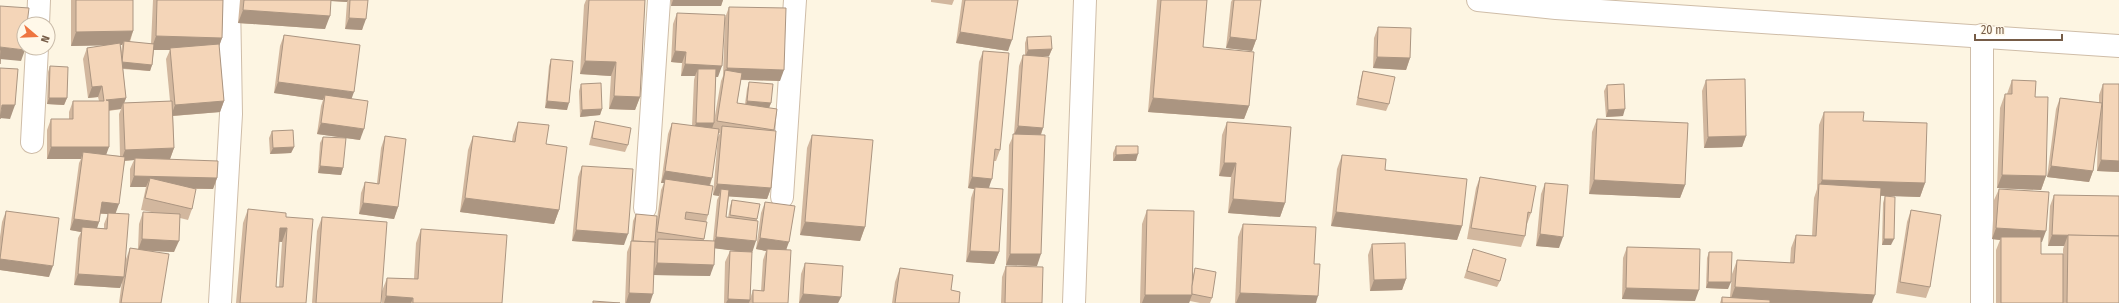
<svg xmlns="http://www.w3.org/2000/svg" width="2119" height="303" viewBox="0 0 2119 303" font-family="'Fira Sans Condensed',sans-serif">
  <rect width="100%" height="100%" fill="#fdf5e2"/>
  <g fill="none" stroke-linecap="round" stroke-linejoin="round">
    <defs>
      <g id="street">
        <path d="M1478,0L1556,8L2119,46"/>
        <path d="M38,24L39,0"/>
        <path d="M1982,35V303"/>
        <path d="M32,142L37,48"/>
        <path d="M782,197L795,0"/>
        <path d="M645,208L659,0"/>
        <path d="M220,303L231,114L229,0"/>
        <path d="M1074,303L1085,0"/>
      </g>
    </defs>
    <use href="#street" stroke="#cfbda8" stroke-width="24"/>
    <use href="#street" stroke="#fff" stroke-width="22"/>
  </g>
  <g fill="#d2b79e" fill-rule="evenodd">
    <path d="M71,0H133V31L130,42L151,44L153,0H223L222,38L219,46L224,101L220,112L173,116L174,148L170,159L217,178L213,189H195L192,209L188,220L180,218L174,252L149,251L161,303H119L122,281L120,288L74,285L78,238L81,232L70,230L79,163L81,159H47V130L51,119H69V112L73,101H99L98,97L88,98L83,59L87,48L107,45L71,46ZM120,45H122L121,52ZM154,50H170L166,59L170,101L124,103L126,98L123,69L150,71L152,65ZM121,109L119,114L120,156L106,155L109,111ZM134,160L130,169V187H146L141,210L157,213L143,212L139,224L138,249L130,248L126,259L115,213L125,161ZM100,214H108L104,224V228H97L99,222Z"/>
    <path d="M240,0H368L362,30L345,29L347,2L331,1L325,29L238,23Z"/>
    <path d="M586,0H645L640,97L635,110L609,109L611,76L580,74L584,5Z"/>
    <path d="M671,0H723L721,6H671Z"/>
    <path d="M931,0H954L952,5L931,2Z"/>
    <path d="M962,0H1018L1008,51L956,43Z"/>
    <path d="M1157,0H1207L1203,47L1249,106L1244,119L1148,112Z"/>
    <path d="M1232,0H1261L1256,40L1252,51L1226,48L1231,2Z"/>
    <path d="M729,7L780,81L741,80L737,103L745,104L747,89L749,82L771,103L769,108L777,109L774,131L771,188L767,199L729,196L726,217L728,218L730,206L732,200L757,219L752,253V252L750,299L753,290L761,291L763,260L766,251L756,249L761,213L765,202L787,250L788,303H749V302V303H724L725,262L730,251L745,252L715,248L710,276L654,275L650,303H625L627,252L631,242L633,221L636,214L657,219L661,190L664,183H661L668,134L672,123L692,126L694,80L695,76H681L682,63L671,62L673,24L677,13L718,77H716L714,121L721,81L723,76L725,18ZM718,133H720L718,137L713,195L719,196L717,200L713,241L704,240L706,222L708,215L710,186L712,178Z"/>
    <path d="M1378,27L1410,58L1406,70L1373,68L1374,38Z"/>
    <path d="M284,35L351,99L360,140L317,134L321,106L323,100L274,93L280,46Z"/>
    <path d="M1027,37L1052,49L1049,56H1040L1043,128L1041,135L1037,266L1006,265L1009,145L1014,134L1019,66L1023,55H1025V43Z"/>
    <path d="M983,51L1000,150L996,161H994L989,188L999,252L994,264L966,262L971,198L974,189L968,188L979,62Z"/>
    <path d="M551,59L567,110L545,108L549,66Z"/>
    <path d="M50,66L67,98L64,105L47,104L48,72Z"/>
    <path d="M1363,71L1389,104L1386,111L1356,105L1361,78Z"/>
    <path d="M1706,80L1746,136L1742,147L1704,148L1702,91Z"/>
    <path d="M2012,80L2035,97L2046,176L2041,190L1997,188L2000,108L2005,94H2007Z"/>
    <path d="M581,84L602,109L600,115L580,117L579,91Z"/>
    <path d="M2103,84L2119,172L2097,171L2098,132L2093,171L2089,182L2047,177L2056,109L2060,98L2099,103V95Z"/>
    <path d="M1607,85L1623,116L1606,117L1604,91Z"/>
    <path d="M1824,112L1863,121L1925,183L1920,197L1880,195L1872,303H1720L1722,297H1730L1732,274L1737,260L1790,263L1791,248L1796,235L1812,236L1814,198L1817,189L1819,125Z"/>
    <path d="M1597,119L1685,185L1680,198L1589,194L1592,132Z"/>
    <path d="M595,121L628,145L625,152L589,145L593,128Z"/>
    <path d="M518,122L546,144L559,210L554,224L460,212L468,150L473,136L512,141L513,135Z"/>
    <path d="M1227,122L1285,203L1280,217L1228,213L1231,177L1219,176L1222,135Z"/>
    <path d="M272,131L294,147L291,153L270,154L269,138Z"/>
    <path d="M812,135L865,227L860,241L800,235L807,148Z"/>
    <path d="M385,136L398,207L394,219L359,214L361,193L365,182L377,183L381,148Z"/>
    <path d="M323,137L343,168L341,175L318,173L320,143Z"/>
    <path d="M1116,146L1136,161H1113V153Z"/>
    <path d="M1342,155L1385,170L1462,226L1457,240L1331,226L1337,169Z"/>
    <path d="M582,166L624,245L572,241L578,177Z"/>
    <path d="M1480,177L1531,213L1527,224L1525,236L1521,247L1467,239L1476,188Z"/>
    <path d="M1545,183L1559,248L1536,246L1541,194Z"/>
    <path d="M1999,189L2042,242H2041V254H2063V249L2064,246H2048L2050,206L2054,195L2119,303H1996V250L2000,240L1992,239L1994,200Z"/>
    <path d="M1885,196L1891,245H1882L1883,203Z"/>
    <path d="M248,209L286,217L306,303H236L243,223ZM279,242H282L279,287H276Z"/>
    <path d="M1147,210L1192,279L1195,268L1212,298L1210,303H1200L1190,301L1189,303H1140L1142,224Z"/>
    <path d="M1911,210L1930,287L1926,298L1896,293L1907,222Z"/>
    <path d="M6,211L49,277L0,270V237L2,222Z"/>
    <path d="M322,217L381,303H312L317,231Z"/>
    <path d="M1243,224L1314,264L1316,303H1235L1238,237Z"/>
    <path d="M421,229L502,303H382V291L387,278L414,279L416,243Z"/>
    <path d="M1372,244L1406,279L1402,290L1370,291L1368,255Z"/>
    <path d="M1627,247L1695,301L1622,299L1623,258Z"/>
    <path d="M1473,249L1500,281L1497,287L1464,278Z"/>
    <path d="M1709,252L1728,289L1706,288L1707,258Z"/>
    <path d="M805,263L841,297L838,303H798H799L801,274Z"/>
    <path d="M1006,266L1042,303H1001L1002,277Z"/>
    <path d="M900,268L951,290L959,303H892L895,282Z"/>
  </g>
  <g fill="#ab9581">
    <path d="M331,0H348L347,2L331,1Z"/>
    <path d="M673,0H723L721,6H671Z"/>
    <path d="M243,10L330,16L325,29L238,23Z"/>
    <path d="M349,18L366,19L362,30L345,29Z"/>
    <path d="M133,31L128,45L124,41L122,45L71,46L76,32Z"/>
    <path d="M960,32L1012,40L1008,51L956,43Z"/>
    <path d="M156,36L222,38L217,52L170,48V50H151Z"/>
    <path d="M1230,37L1256,40L1252,51L1226,48Z"/>
    <path d="M0,47L25,50L21,61L0,59Z"/>
    <path d="M1052,49L1049,56L1025,57L1028,50Z"/>
    <path d="M675,51L686,52L682,63L671,62Z"/>
    <path d="M1377,57L1410,58L1406,70L1373,68Z"/>
    <path d="M585,61L616,62L611,76L580,74Z"/>
    <path d="M122,62L152,65L150,71L119,68Z"/>
    <path d="M685,64L722,66L718,77L698,76V69L695,76H681Z"/>
    <path d="M727,68L784,70L780,81L723,79L724,75Z"/>
    <path d="M278,82L354,92L350,103L325,95L323,100L274,93Z"/>
    <path d="M102,86L98,97L88,98L92,87Z"/>
    <path d="M614,96L640,97L635,110L609,109Z"/>
    <path d="M49,98H67L64,105L47,104Z"/>
    <path d="M126,98L123,106V103L121,109L102,111L106,100Z"/>
    <path d="M1153,98L1249,106L1244,119L1148,112Z"/>
    <path d="M224,101L220,112L171,116L175,105Z"/>
    <path d="M547,101L569,103L567,110L545,108Z"/>
    <path d="M747,101L771,103L768,110L745,108Z"/>
    <path d="M2,105H15L10,119L0,118Z"/>
    <path d="M602,109L600,115L580,117L582,110Z"/>
    <path d="M1625,109L1623,116L1606,117L1608,110Z"/>
    <path d="M321,123L364,129L360,140L317,134Z"/>
    <path d="M696,123H714L710,134H692Z"/>
    <path d="M1018,126L1043,128L1039,139L1013,137Z"/>
    <path d="M1746,136L1742,147L1704,148L1708,137Z"/>
    <path d="M51,147H109L105,158L83,152L81,159H47Z"/>
    <path d="M294,147L291,153L270,154L273,148Z"/>
    <path d="M174,148L170,159L135,158L134,160L121,161L125,150Z"/>
    <path d="M1138,154L1136,161H1113L1116,155Z"/>
    <path d="M2101,160L2119,161V172L2097,171Z"/>
    <path d="M1224,163H1236L1231,177L1219,176Z"/>
    <path d="M320,166L343,168L341,175L318,173Z"/>
    <path d="M2051,166L2093,171L2089,182L2047,177Z"/>
    <path d="M665,171L712,178L708,189L665,179L664,183H661Z"/>
    <path d="M2002,175L2046,176L2041,190L1997,188Z"/>
    <path d="M134,176L217,178L213,189L148,187L150,178L146,187H130Z"/>
    <path d="M972,177L992,179L988,190L975,187L974,189L968,188Z"/>
    <path d="M1594,180L1685,185L1680,198L1589,194Z"/>
    <path d="M1822,180L1925,183L1920,197L1818,194V189Z"/>
    <path d="M717,184L771,188L767,199L721,196V189L719,196L713,195Z"/>
    <path d="M465,198L559,210L554,224L460,212Z"/>
    <path d="M1233,199L1285,203L1280,217L1228,213Z"/>
    <path d="M102,202L119,204L115,215L98,213Z"/>
    <path d="M363,203L398,207L394,219L359,214Z"/>
    <path d="M1336,212L1462,226L1457,240L1331,226Z"/>
    <path d="M74,219L99,222L95,234L82,227L81,232L70,230Z"/>
    <path d="M805,222L865,227L860,241L800,235Z"/>
    <path d="M280,228H287L282,242L275,241Z"/>
    <path d="M1996,228L2046,231L2042,242L2001,240V237L2000,240L1992,239Z"/>
    <path d="M576,230L628,234L624,245L572,241Z"/>
    <path d="M1540,234L1563,237L1559,248L1536,246Z"/>
    <path d="M2052,235L2119,236L2068,235L2064,246H2048Z"/>
    <path d="M716,237L756,241L752,253L712,248Z"/>
    <path d="M760,238L789,242L785,253L767,249L766,251L756,249Z"/>
    <path d="M142,239L179,241L174,252L138,250Z"/>
    <path d="M1884,239H1894L1891,245H1882Z"/>
    <path d="M970,251L999,252L994,264L966,262Z"/>
    <path d="M1010,254H1041L1037,266L1006,265Z"/>
    <path d="M0,259L53,266L49,277L0,270Z"/>
    <path d="M657,263L714,265L710,276L653,275Z"/>
    <path d="M78,274L124,277L120,288L74,285Z"/>
    <path d="M1406,279L1402,290L1370,291L1374,280Z"/>
    <path d="M1708,282H1731L1728,289L1706,288Z"/>
    <path d="M1735,287L1875,295L1872,303H1771L1730,301Z"/>
    <path d="M1626,288L1699,290L1695,301L1622,299Z"/>
    <path d="M629,293L653,294L650,303H626Z"/>
    <path d="M1240,293L1318,296L1316,303H1236Z"/>
    <path d="M803,294L841,297L838,303H799Z"/>
    <path d="M1145,295H1192L1189,303H1142Z"/>
    <path d="M386,296L413,298L411,303H384Z"/>
    <path d="M728,299L750,300L749,303H726Z"/>
  </g>
  <g fill="#f4d5b8" stroke="#ab9581" fill-rule="evenodd">
    <path d="M76,0H133V31L76,32Z"/>
    <path d="M157,0H223L222,38L156,36Z"/>
    <path d="M244,0H331L330,16L243,10Z"/>
    <path d="M350,0H368L366,19L349,18Z"/>
    <path d="M589,0H645L640,97L614,96L616,62L585,61Z"/>
    <path d="M965,0H1018L1012,40L960,32Z"/>
    <path d="M1161,0H1207L1203,47L1254,52L1249,106L1153,98Z"/>
    <path d="M1234,0H1261L1256,40L1230,37Z"/>
    <path d="M0,6L29,8L27,24H24V48H25V50L0,47Z"/>
    <path d="M729,7L786,8L784,70L727,68Z"/>
    <path d="M677,13L725,15L722,66L685,64L686,52L675,51Z"/>
    <path d="M1378,27L1411,28L1410,58L1377,57Z"/>
    <path d="M284,35L360,45L354,92L278,82Z"/>
    <path d="M1051,36L1052,49L1028,50L1027,37Z"/>
    <path d="M124,41L154,44L152,65L122,62Z"/>
    <path d="M120,43L126,98L106,100L109,101V147H51V119H73V101H104L102,86L92,87L87,48Z"/>
    <path d="M219,44L224,101L175,105L170,48Z"/>
    <path d="M0,50H1L0,64Z"/>
    <path d="M983,51L1009,53L1000,150L995,149L992,179L972,177Z"/>
    <path d="M1023,55L1049,57L1043,128L1018,126Z"/>
    <path d="M551,59L573,61L569,103L547,101Z"/>
    <path d="M50,66L68,67L67,98H49Z"/>
    <path d="M0,68L18,69L15,105H2L0,119Z"/>
    <path d="M698,69H716L714,123H696Z"/>
    <path d="M725,70L742,73L737,103L777,109L774,130L717,121Z"/>
    <path d="M1363,71L1395,77L1389,104L1358,98Z"/>
    <path d="M1745,79L1746,136L1708,137L1706,80Z"/>
    <path d="M2012,80L2036,81L2035,97H2048L2046,176L2002,175L2005,94H2012Z"/>
    <path d="M749,82L773,84L771,103L747,101Z"/>
    <path d="M601,83L602,109L582,110L581,84Z"/>
    <path d="M1624,84L1625,109L1608,110L1607,85Z"/>
    <path d="M2103,84H2119V161L2101,160Z"/>
    <path d="M325,95L368,101L364,129L321,123Z"/>
    <path d="M2060,98L2102,103L2093,171L2051,166Z"/>
    <path d="M172,101L174,148L125,150L123,103Z"/>
    <path d="M1824,112H1864L1863,121L1927,123L1925,183L1822,180Z"/>
    <path d="M1597,119L1688,123L1685,185L1594,180Z"/>
    <path d="M595,121L631,128L628,145L592,138Z"/>
    <path d="M518,122L549,125L546,144L567,147L559,210L465,198L473,136L515,142Z"/>
    <path d="M1227,122L1291,127L1285,203L1233,199L1236,163H1224Z"/>
    <path d="M672,123L719,129L712,178L665,171Z"/>
    <path d="M722,126L776,131L771,188L717,184Z"/>
    <path d="M293,130L294,147L273,148L272,131Z"/>
    <path d="M1013,134L1045,135L1041,254H1010Z"/>
    <path d="M812,135L873,140L865,227L805,222Z"/>
    <path d="M385,136L406,139L398,207L363,203L365,182L379,184Z"/>
    <path d="M323,137L346,138L343,168L320,166Z"/>
    <path d="M1116,146H1138V154L1116,155Z"/>
    <path d="M83,152L125,157L119,204L102,202L99,222L74,219Z"/>
    <path d="M1342,155L1386,159L1385,170L1467,179L1462,226L1336,212Z"/>
    <path d="M135,158L218,161L217,178L134,176Z"/>
    <path d="M582,166L633,169L628,234L576,230Z"/>
    <path d="M1480,177L1536,186L1531,213L1528,212L1525,236L1471,228Z"/>
    <path d="M150,178L196,189L192,209L145,198Z"/>
    <path d="M665,179L713,186L708,215L686,212L685,219L707,222L704,239L657,232Z"/>
    <path d="M1545,183L1568,185L1563,237L1540,234Z"/>
    <path d="M1819,184L1881,188L1875,295L1735,287L1737,260L1794,263L1796,235L1816,236Z"/>
    <path d="M975,187L1003,189L999,252L970,251Z"/>
    <path d="M721,189L729,190L726,217L758,221L756,241L716,237Z"/>
    <path d="M1999,189L2049,192L2046,231L1996,228Z"/>
    <path d="M2054,195L2119,196V236L2052,235Z"/>
    <path d="M1885,196L1895,197L1894,239H1884Z"/>
    <path d="M732,200L760,204L757,219L730,215Z"/>
    <path d="M765,202L795,206L789,242L760,238Z"/>
    <path d="M248,209L286,213V217L313,219L306,303H240ZM280,228H287L283,287H276Z"/>
    <path d="M1147,210L1194,211L1192,295H1145Z"/>
    <path d="M1911,210L1941,215L1930,287L1900,282Z"/>
    <path d="M6,211L59,218L53,266L0,259Z"/>
    <path d="M143,212L180,214L179,241L142,239Z"/>
    <path d="M108,213L129,214L124,277L78,274L82,227L107,229Z"/>
    <path d="M636,214L657,216L655,243V242L633,241Z"/>
    <path d="M322,217L387,222L381,303H316Z"/>
    <path d="M1243,224L1316,227L1314,264H1320L1318,296L1240,293Z"/>
    <path d="M421,229L507,235L502,303H413V298L386,296L387,278L418,279Z"/>
    <path d="M2068,235L2119,236V303H2067Z"/>
    <path d="M2001,237H2041V254H2063V303H2001Z"/>
    <path d="M658,239L715,241L714,265L657,263Z"/>
    <path d="M631,241L655,242L653,294L629,293Z"/>
    <path d="M1405,243L1406,279L1374,280L1372,244Z"/>
    <path d="M1627,247L1700,249L1699,290L1626,288Z"/>
    <path d="M130,248L169,254L161,303H121Z"/>
    <path d="M767,249L791,250L788,303H753V290L764,291Z"/>
    <path d="M1473,249L1506,259L1500,281L1467,271Z"/>
    <path d="M730,251L752,252L750,300L728,299Z"/>
    <path d="M1709,252H1732L1731,282H1708Z"/>
    <path d="M805,263L843,266L841,297L803,294Z"/>
    <path d="M1006,266L1043,267L1042,303H1005Z"/>
    <path d="M900,268L953,275L951,290L960,292L959,303H895Z"/>
    <path d="M1195,268L1216,272L1212,298L1192,294V286Z"/>
    <path d="M1722,297L1770,300V303H1722Z"/>
    <path d="M593,301L620,303H593Z"/>
  </g>
  <g transform="translate(36 36) rotate(109)"><circle r="19" fill="#fff8e9" stroke="#c8baa8"/>
  <path d="M0-3L7 15L0 10L-7 15Z" fill="#ee7540"/>
  <text y="-6" font-size="11" font-weight="bold" text-anchor="middle" fill="#765c47">N</text>
  </g>
  <path d="M1975 34v6h87v-6" fill="none" stroke="#765c47" stroke-width="2"/>
  <text x="1981" y="34" font-size="12" fill="#765c47" stroke="#fff8e9" stroke-width="3" paint-order="stroke">20 m</text>
</svg>
